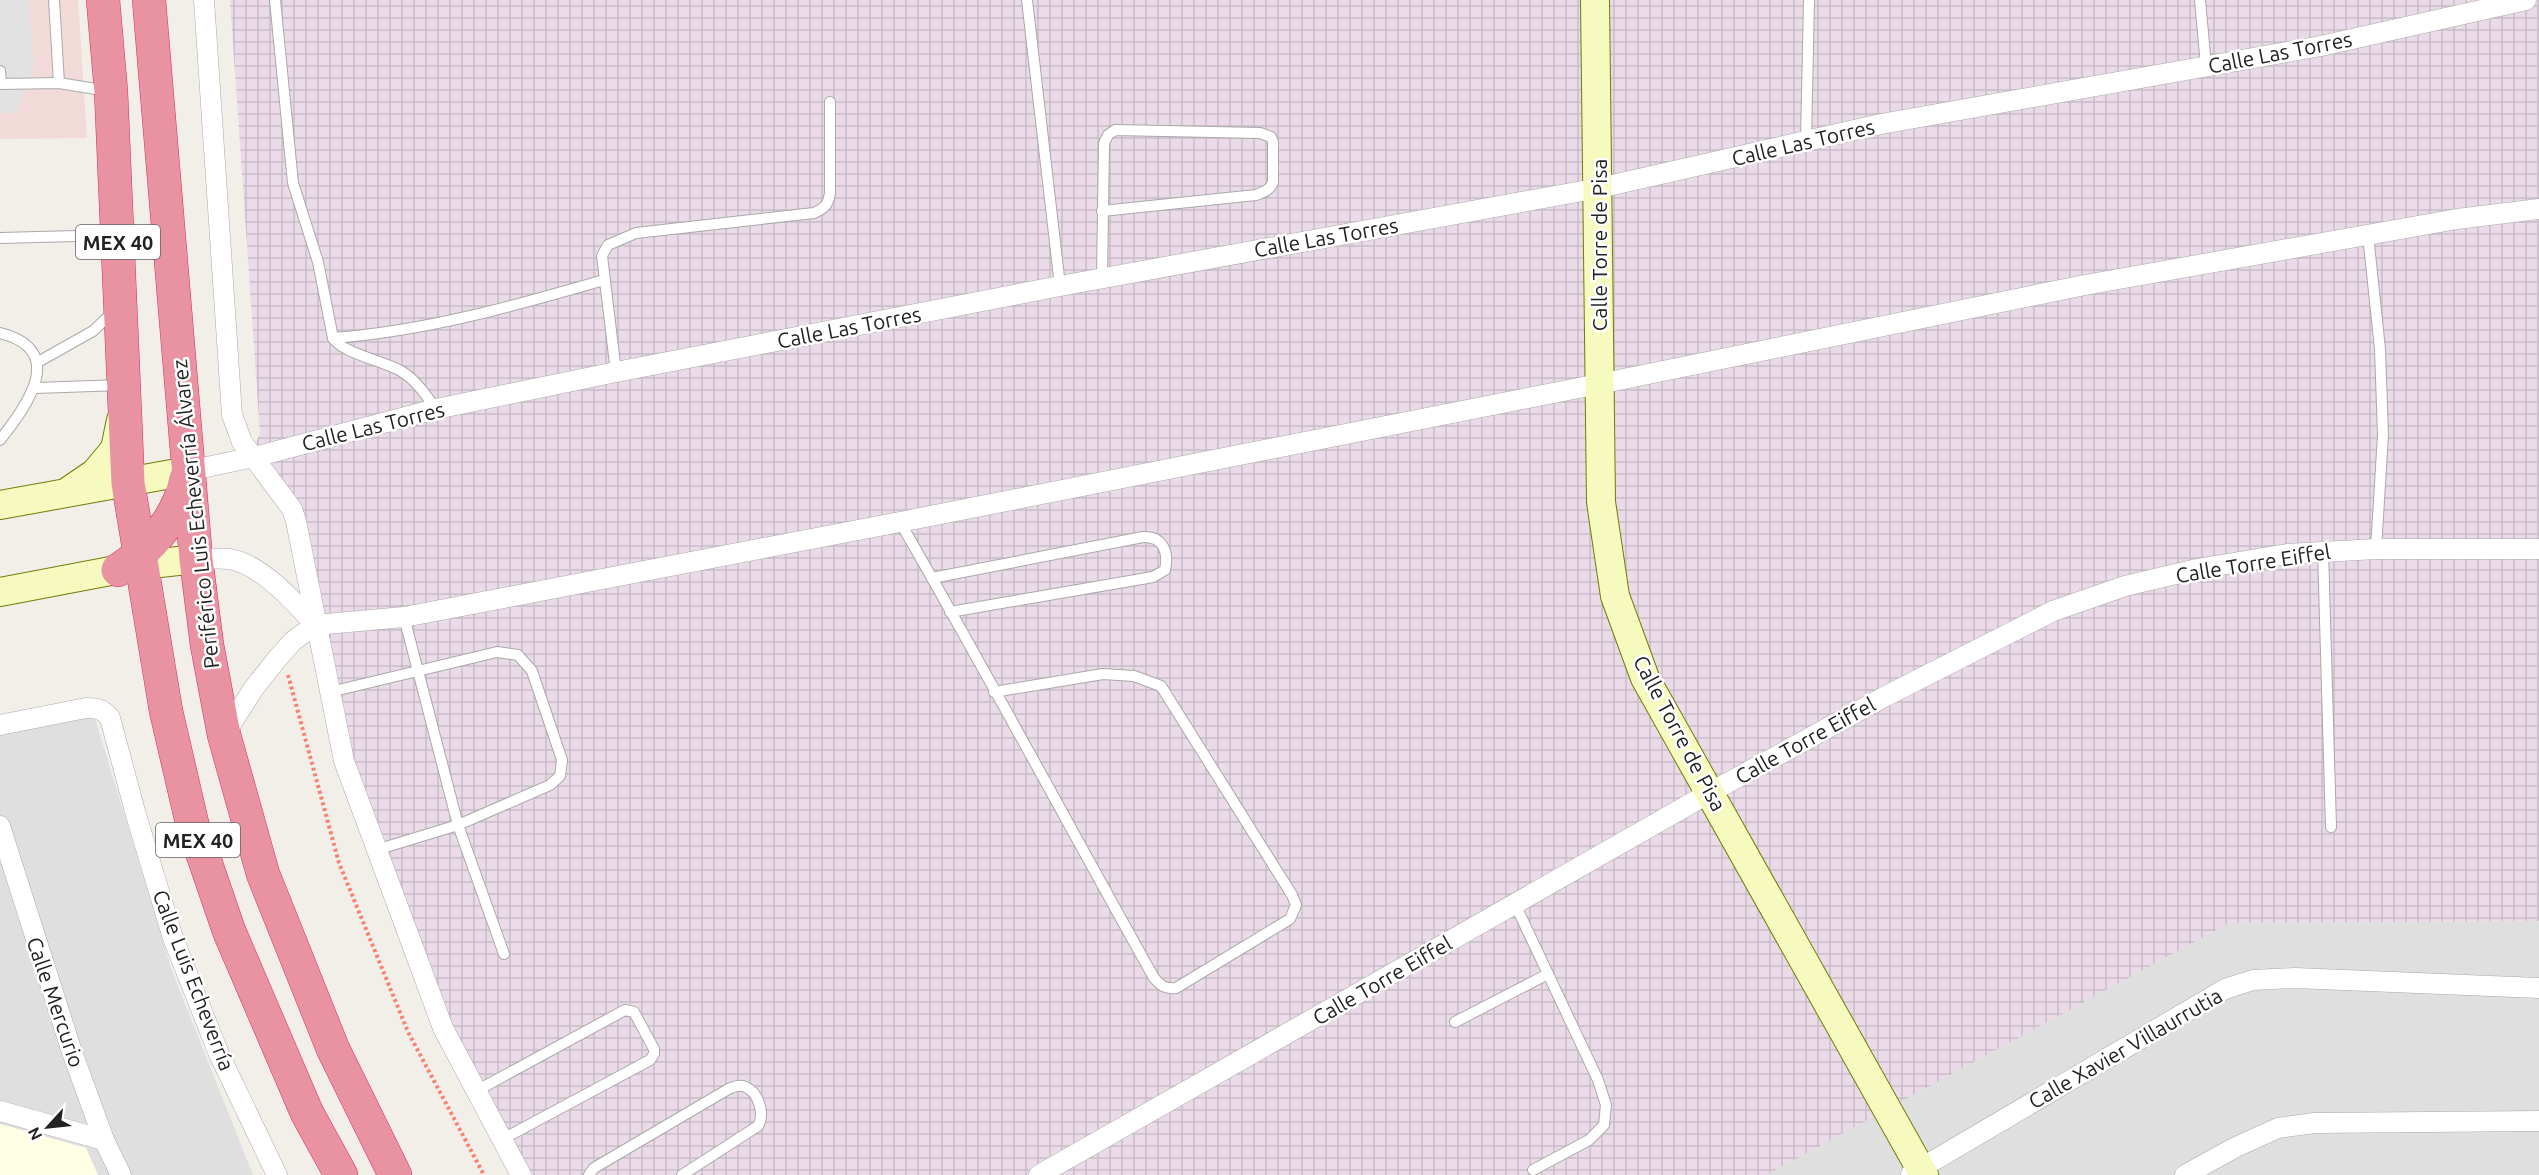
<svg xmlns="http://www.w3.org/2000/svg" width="2539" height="1175" viewBox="0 0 2539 1175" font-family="Ubuntu,sans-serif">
  <defs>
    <pattern id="industrial-grid" width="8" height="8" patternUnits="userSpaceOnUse" patternTransform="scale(1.5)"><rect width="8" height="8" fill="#ebdbe8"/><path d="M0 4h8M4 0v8" fill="none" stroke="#c9bcc7"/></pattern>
  </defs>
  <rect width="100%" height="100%" fill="#f2efe9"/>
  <g fill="#e0dfdf">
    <path d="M93,712L172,971L253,1175H0V734Z"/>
    <path d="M2539,921V1175H1765L2220,923Z"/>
  </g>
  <path fill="#f2dad9" d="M0,0H78L87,138L0,139Z"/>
  <path fill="url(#industrial-grid)" d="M230,0H2539V921L2229,923L1766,1175H518L337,762L290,512L248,457L260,434Z"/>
  <path fill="#ffffe5" d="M0,1124L86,1148L98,1175H0Z"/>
  <path fill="#e2e2e2" d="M0,0H29L34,67L16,112L0,114Z"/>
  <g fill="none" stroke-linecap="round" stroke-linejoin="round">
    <defs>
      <g id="lane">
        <path d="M54,0L59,83"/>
        <path d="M275,0L293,183L318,262L333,338C342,353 384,361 401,371C416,380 426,395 436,409"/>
        <path d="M1027,0L1060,286"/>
        <path d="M2200,0L2206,66"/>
        <path d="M0,71L1,84"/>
        <path d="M0,84L59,83L108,91"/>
        <path d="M1806,141L1809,0"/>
        <path d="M2368,235L2380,349L2383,435L2376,549"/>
        <path d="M0,238L114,235"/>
        <path d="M1102,279L1104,143L1108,135L1115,130L1260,133L1271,137L1273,142V182C1270,190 1264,192 1256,195L1102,211"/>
        <path d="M0,333C68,350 27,406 0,440"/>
        <path d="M333,338C426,331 514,306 604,280"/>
        <path d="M38,362L93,331L114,311"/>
        <path d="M616,372L602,256L608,245L636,233L814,213C825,208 828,205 830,193V102"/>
        <path d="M35,388L122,385"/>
        <path d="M900,522C987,673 1069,826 1154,978C1161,986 1165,989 1176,988L1290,919L1296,905L1292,895L1161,686L1134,676L1103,674L994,692"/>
        <path d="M2323,550L2331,827"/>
        <path d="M932,578L1143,537C1163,536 1169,552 1165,570L1153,577L950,612"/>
        <path d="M404,617L458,825L504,954"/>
        <path d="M330,692L497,652L518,655L532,671L562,760L560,776L550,785L458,825L376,850"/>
        <path d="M1515,904L1598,1080L1606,1105L1604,1125L1589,1140L1533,1170"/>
        <path d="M1455,1022L1548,974"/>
        <path d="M476,1091L625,1010L634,1012L654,1049V1054L650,1060L501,1140"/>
        <path d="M589,1175L594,1168L725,1091C730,1088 737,1085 743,1086C759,1091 765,1114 758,1126L682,1175"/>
      </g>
      <g id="street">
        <path d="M204,0L232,415L242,442L292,509L296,521L344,761L443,1028L521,1175"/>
        <path d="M188,471L254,457L436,409L616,372L1060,286L1599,188L1881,124L2321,46L2526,0"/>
        <path d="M196,559C207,559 219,558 229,559C260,563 296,603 315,625"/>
        <path d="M0,725L86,708C97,708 103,709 110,718L136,815L173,938L219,1054L277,1175"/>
        <path d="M224,735L254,688L277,659L293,641L315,625L404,617L900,522L1599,384L2085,285L2457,219L2539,209"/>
        <path d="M0,826L72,1052L104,1140L121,1175"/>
        <path d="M0,1111L104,1140"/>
        <path d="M1911,1174L2225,989L2253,980L2295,978L2539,988"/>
        <path d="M1039,1175L1711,792L1884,697L2053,611L2125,586L2197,569L2287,554L2376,549H2539"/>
        <path d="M2185,1175L2236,1147L2278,1128L2314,1123L2539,1121"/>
      </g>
      <g id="secondary">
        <path d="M1595,0L1601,502L1615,596L1645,678L1924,1175"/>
        <path d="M70,490L95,473L115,449L121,420"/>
        <path d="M0,505L188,471"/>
        <path d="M0,592L142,565L196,559"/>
      </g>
      <g id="highway">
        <path d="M103,0L111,91L128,483L166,711L192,823L229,931L307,1113L341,1175"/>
        <path d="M149,0L196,559L207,645L224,735L263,874L333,1049L395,1175"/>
        <path d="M118,570C151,549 178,518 186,479"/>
      </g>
    </defs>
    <use href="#lane" stroke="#a9a9a9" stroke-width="12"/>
    <use href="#street" stroke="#a9a9a9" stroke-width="21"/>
    <use href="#secondary" stroke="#707d05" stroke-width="30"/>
    <use href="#highway" stroke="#dc2a67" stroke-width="34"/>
    <path stroke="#fa8072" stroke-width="4" stroke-dasharray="3 3" stroke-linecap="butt" d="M288,675L339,863L408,1032L484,1175"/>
    <use href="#lane" stroke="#fff" stroke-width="10"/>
    <use href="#street" stroke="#fff" stroke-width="20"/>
    <use href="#secondary" stroke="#f7fabf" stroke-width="28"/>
    <use href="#highway" stroke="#e892a2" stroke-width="33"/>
  </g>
  <g text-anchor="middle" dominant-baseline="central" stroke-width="5" stroke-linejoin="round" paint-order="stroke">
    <g fill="#fff" stroke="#646464" stroke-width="1.5">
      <rect x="76" y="225" width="84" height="34" rx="4.5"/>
      <rect x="156" y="823" width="84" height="34" rx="4.5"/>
    </g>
    <g font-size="20" font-weight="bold" fill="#222">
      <text x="118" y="242">MEX 40</text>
      <text x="198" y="840">MEX 40</text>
    </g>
    <g font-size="21" fill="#222" stroke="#fff">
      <text transform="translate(2280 52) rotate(-11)">Calle Las Torres</text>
      <text transform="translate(1803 142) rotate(-13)">Calle Las Torres</text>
      <text transform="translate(1326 237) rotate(-10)">Calle Las Torres</text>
      <text transform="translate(1599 245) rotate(-90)">Calle Torre de Pisa</text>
      <text transform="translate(849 327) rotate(-11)">Calle Las Torres</text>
      <text transform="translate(373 426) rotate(-14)">Calle Las Torres</text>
      <text transform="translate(195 514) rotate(-96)">Periférico Luis Echeverría Álvarez</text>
      <text transform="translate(2253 563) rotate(-9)">Calle Torre Eiffel</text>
      <text transform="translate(1680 733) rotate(62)">Calle Torre de Pisa</text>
      <text transform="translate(1805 740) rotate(-29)">Calle Torre Eiffel</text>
      <text transform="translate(194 980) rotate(69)">Calle Luis Echeverría</text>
      <text transform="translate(1382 980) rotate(-30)">Calle Torre Eiffel</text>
      <text transform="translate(56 1002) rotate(71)">Calle Mercurio</text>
      <text transform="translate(2125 1048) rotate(-30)">Calle Xavier Villaurrutia</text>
    </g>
  </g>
  <g transform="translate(48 1127) rotate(243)" stroke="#ffffff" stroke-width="4.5" paint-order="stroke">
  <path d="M0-4.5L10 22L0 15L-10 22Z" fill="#222222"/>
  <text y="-9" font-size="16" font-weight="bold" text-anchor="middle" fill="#222222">N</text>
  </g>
</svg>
